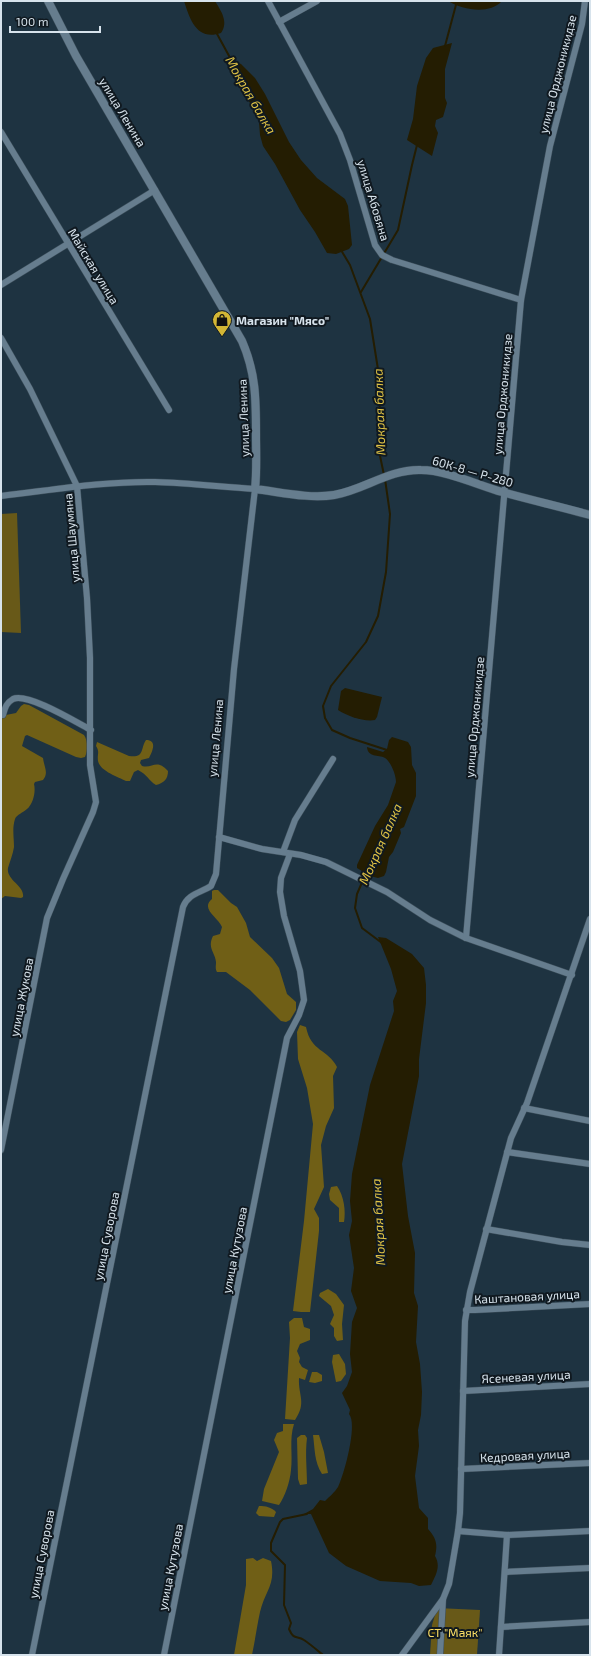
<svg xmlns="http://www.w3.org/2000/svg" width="591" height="1656" viewBox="0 0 591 1656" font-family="'Exo 2',sans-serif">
  <rect width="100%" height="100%" fill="#1e3341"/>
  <g fill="#685918">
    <path d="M17,513L21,633L1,632V514Z"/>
    <path d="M437,1608L480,1610L477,1655H430L432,1625Z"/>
  </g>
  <g fill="#705f16">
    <path d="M24,704L29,705L84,735C88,741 88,750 85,757L81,758L76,757L27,735L25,736L22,746L43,758C44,767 49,773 43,780L35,782L34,784C36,792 33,804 27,809C23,813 17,814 15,819C12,828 14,838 14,847C13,854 10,861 8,868C6,880 25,886 23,897L21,898L5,896L1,899V716L16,713L21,706Z"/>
    <path d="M146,740C158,740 152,752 149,758L141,760L140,763L142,766C153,769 156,758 168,771C168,779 164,783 156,785C148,780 148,775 138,770L134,772L130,781H126C118,777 100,771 98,761C97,754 100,752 96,746L97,742L129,756C145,758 140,749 146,740Z"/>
    <path d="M214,890H218L231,903L237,907L246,923L250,937L272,958L279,968L287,994L296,1002V1010L290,1020L286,1022L281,1021L250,990L226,972H217C215,968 216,967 216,962C215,952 207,948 213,936L220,934L222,927C218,917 200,909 212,899V891Z"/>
    <path d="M300,1025L306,1027C311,1052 328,1049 337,1067L333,1076L334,1108L326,1126L321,1145L324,1187L314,1209L319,1218V1231L310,1312H301L293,1311L304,1221L313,1124L307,1088L298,1059L297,1032Z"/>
    <path d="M337,1186C344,1196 346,1211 344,1222H339V1208L330,1200L329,1194L331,1187Z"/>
    <path d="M328,1289L336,1294L344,1305L342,1324L343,1340L337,1341L334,1336V1328L330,1324L334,1315L331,1306L319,1296L320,1293Z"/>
    <path d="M294,1318H302L304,1327L310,1329V1340L300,1344L297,1351L300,1358L299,1362L302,1367L308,1370L305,1380L299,1378C298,1396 307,1402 295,1420L285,1419L290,1338L289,1322Z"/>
    <path d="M339,1354L345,1364L346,1374L341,1381L336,1382L332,1362L333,1355Z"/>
    <path d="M312,1372H317L322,1375V1381L315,1383L309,1382Z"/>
    <path d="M283,1424H294C289,1439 293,1455 291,1470C290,1482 285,1496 279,1505L262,1501L264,1489L279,1452L274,1440L277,1433L283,1431Z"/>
    <path d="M301,1435H305L307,1438C305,1453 307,1469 307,1484L300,1485L298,1479L297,1438Z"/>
    <path d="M313,1435H319L324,1452L328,1473L322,1474C314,1461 315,1449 313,1435Z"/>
    <path d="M259,1506C266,1506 271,1507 276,1512L274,1517L259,1516L256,1513Z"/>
    <path d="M253,1558L257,1561L263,1558L271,1561C276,1585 265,1591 260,1612C257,1626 255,1641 252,1655H234L246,1585V1559Z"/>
  </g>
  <g fill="#241d02">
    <path d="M184,1H215C221,11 229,22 221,33C197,41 190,20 184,1Z"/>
    <path d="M448,1H502C489,15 463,10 448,1Z"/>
    <path d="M452,43L445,69V98L447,103L443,117L436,120L435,126L438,133L432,156L407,140L413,119L417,86L426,58L433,48Z"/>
    <path d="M235,62L241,64L255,78L265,94L289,142L301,160L317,178L345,199L348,206L352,245L349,249L336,254L327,253L315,232L300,210L275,164L263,146L260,135L259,122L254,110L231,70L230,65Z"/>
    <path d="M345,688L382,697L377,717L375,720C364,722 347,716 338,710L341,691Z"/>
    <path d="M392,737L408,742L411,747L412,765L416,773V796L404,827L400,829L401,833L393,852L389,857L386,872L384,876L378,878L370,876L357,868V865L375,826L388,805L396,782C396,775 391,762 385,758C378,754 368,758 367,747L383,752L387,749L389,740Z"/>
    <path d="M378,937L386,938L412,954L424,968L426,985V1003L419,1059V1076L402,1164L408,1216L415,1253L414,1293L418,1306L416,1342L420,1364L422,1392L421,1415L418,1430L419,1446L415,1476L419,1508L428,1518V1529C436,1538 438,1544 435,1556C441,1566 436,1575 431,1585L419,1586L411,1583L380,1581L346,1566L329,1553L311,1514H304L313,1509L320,1500L325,1501C329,1497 335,1492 338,1487C344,1475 358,1424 349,1414L350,1410L342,1393L347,1386L352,1372L350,1354L352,1322L357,1308L351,1291L354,1268L349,1235L352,1221L350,1201L352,1174L370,1085L394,1011L393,1001L397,991L391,969Z"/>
  </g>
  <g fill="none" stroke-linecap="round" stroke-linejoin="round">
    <g stroke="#241d02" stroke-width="2">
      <path d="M216,32L234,65"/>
      <path d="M445,46L457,1"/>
      <path d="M341,250L350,265L370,319L380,382L379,451L384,475"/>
      <path d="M361,292L398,230L412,165L417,145"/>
      <path d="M385,479L390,514L386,572L378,616L366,642L331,686L323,706L325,718L332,730L350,738L387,750"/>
      <path d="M367,871L357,894L355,908L362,928L382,943"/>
      <path d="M307,1514L283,1519L280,1522L271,1543V1551L285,1565L284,1605L291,1623L289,1629C294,1641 297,1635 304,1640C310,1644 317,1650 323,1655"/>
    </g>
    <defs>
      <g id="minor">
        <path d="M268,1L340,134L350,160L375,245L382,255L392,260L521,300"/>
        <path d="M279,22L317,1"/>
        <path d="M1,132L169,410"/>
        <path d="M1,285L155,190"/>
        <path d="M1,338L30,389L77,486L87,598L90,658V765L96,802L93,812L63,879L47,918L1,1150"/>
        <path d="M1,496C53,490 103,481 155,482C189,483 222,487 255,489L234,669L216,874L211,886C200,893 188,894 183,907L32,1655"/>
        <path d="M3,715C5,708 6,703 13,699C27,692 76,722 91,730"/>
        <path d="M219,837L262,849L301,855L326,862L387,892L430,920L466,938L572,975"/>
        <path d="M283,852L295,820L333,759"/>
        <path d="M466,938L521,300L550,146L582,24L585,1"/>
        <path d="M524,1108L590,1121"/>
        <path d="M507,1152L590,1164"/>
        <path d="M486,1229L562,1242L590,1245"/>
        <path d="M466,1310H475L590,1304"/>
        <path d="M463,1391L590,1384"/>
        <path d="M461,1469L590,1463"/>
        <path d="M458,1531L507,1535L590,1531"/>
        <path d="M505,1572L590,1568"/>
        <path d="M501,1627L590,1622"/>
        <path d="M164,1655L287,1038L299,1015L304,1000L300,971L284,916L280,892L281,878L290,854"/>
        <path d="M402,1655L443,1599"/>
        <path d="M440,1655L443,1599L449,1584L458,1531L460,1513L465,1321L470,1292L511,1138L527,1103L590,919"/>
        <path d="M499,1655L507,1535"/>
      </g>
      <path id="tertiary" d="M48,1L76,56L242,341C256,373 256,400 256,434C256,452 257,471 255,489C280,492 309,499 334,495C364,490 389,469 421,470C445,470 478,485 502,492C531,500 561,507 590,515"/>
    </defs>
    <use href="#minor" stroke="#3c4e5a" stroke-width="7"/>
    <use href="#tertiary" stroke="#3c4e5a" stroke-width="9"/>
    <use href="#minor" stroke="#667d8e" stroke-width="6"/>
    <use href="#tertiary" stroke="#667d8e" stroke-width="8"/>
  </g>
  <defs>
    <symbol id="shop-pin" viewBox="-11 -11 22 30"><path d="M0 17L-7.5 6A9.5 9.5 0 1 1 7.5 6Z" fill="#d3b635" stroke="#101920"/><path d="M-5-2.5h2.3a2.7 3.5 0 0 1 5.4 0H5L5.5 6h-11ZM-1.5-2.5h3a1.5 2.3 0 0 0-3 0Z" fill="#111"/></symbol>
  </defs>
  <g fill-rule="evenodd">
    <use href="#shop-pin" x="211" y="309" width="22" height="30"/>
  </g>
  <g text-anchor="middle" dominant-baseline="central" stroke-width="4" stroke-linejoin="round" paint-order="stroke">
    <g font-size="12" fill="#d7e3ec" stroke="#101920">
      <text transform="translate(557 74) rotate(-76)">улица Орджоникидзе</text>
      <text transform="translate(123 112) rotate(59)">улица Ленина</text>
      <text transform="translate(374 200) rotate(73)">улица Абовяна</text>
      <text transform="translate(94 266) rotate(59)">Майская улица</text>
      <text transform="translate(502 394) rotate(-85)">улица Орджоникидзе</text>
      <text transform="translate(243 418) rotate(-92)">улица Ленина</text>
      <text transform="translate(473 471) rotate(16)">60К-8 — Р-280</text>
      <text transform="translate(71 538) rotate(-95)">улица Шаумяна</text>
      <text transform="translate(474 717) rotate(-85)">улица Орджоникидзе</text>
      <text transform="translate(215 738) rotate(-85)">улица Ленина</text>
      <text transform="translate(21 997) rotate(-79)">улица Жукова</text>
      <text transform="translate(106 1236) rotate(-79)">улица Суворова</text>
      <text transform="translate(234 1250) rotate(-79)">улица Кутузова</text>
      <text transform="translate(527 1296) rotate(-3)">Каштановая улица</text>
      <text transform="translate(526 1376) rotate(-3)">Ясеневая улица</text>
      <text transform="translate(525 1455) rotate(-3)">Кедровая улица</text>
      <text transform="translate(41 1554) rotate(-79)">улица Суворова</text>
      <text transform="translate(170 1567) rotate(-79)">улица Кутузова</text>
    </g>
    <g font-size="12" font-weight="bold" fill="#d7e3ec" stroke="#101920" text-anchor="start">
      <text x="236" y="320">Магазин "Мясо"</text>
    </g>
    <g font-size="12" fill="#fcdf65" stroke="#101920">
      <text x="455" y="1632">СТ "Маяк"</text>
    </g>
    <g font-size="13" font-style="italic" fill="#dfc245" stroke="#101920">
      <text transform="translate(251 95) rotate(60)">Мокрая балка</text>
      <text transform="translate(379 412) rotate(-92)">Мокрая балка</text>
      <text transform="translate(380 844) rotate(-66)">Мокрая балка</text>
      <text transform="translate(378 1222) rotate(-93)">Мокрая балка</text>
    </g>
  </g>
  <rect width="591" height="1656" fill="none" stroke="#d7e3ec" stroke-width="4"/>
  <path d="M10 26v6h90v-6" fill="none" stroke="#d7e3ec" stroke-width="2"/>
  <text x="16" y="26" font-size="12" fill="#d7e3ec" stroke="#101920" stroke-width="3" paint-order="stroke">100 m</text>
</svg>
